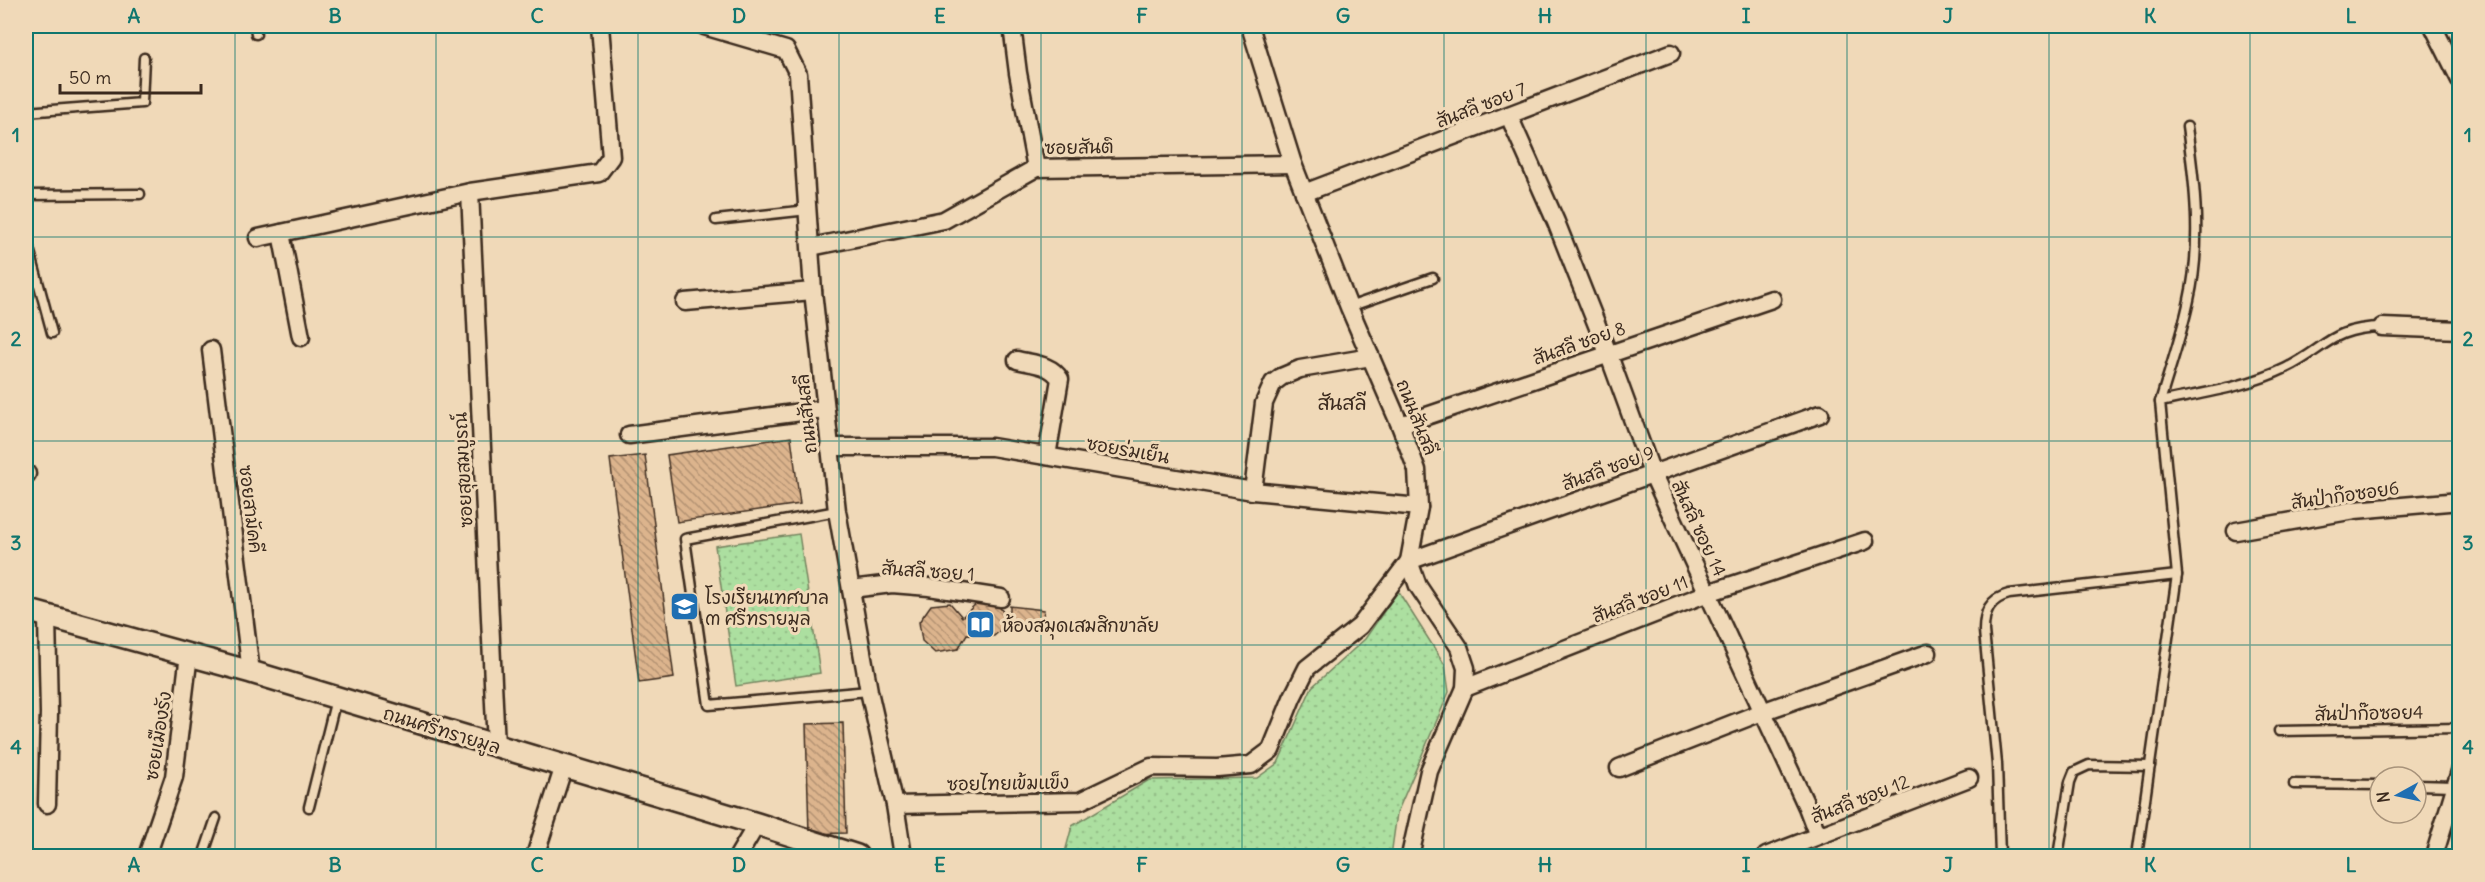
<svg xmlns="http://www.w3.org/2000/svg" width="2485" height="882" viewBox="0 0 2485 882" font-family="Delius,'Playpen Sans Thai',sans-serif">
  <defs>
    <pattern id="grass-dots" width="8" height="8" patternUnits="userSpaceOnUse" patternTransform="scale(1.5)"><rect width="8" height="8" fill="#acdfa0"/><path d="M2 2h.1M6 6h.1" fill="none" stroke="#95c089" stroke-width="1.8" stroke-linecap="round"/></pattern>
    <pattern id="building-back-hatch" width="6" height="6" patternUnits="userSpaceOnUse" patternTransform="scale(1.5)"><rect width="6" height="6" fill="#dcb48d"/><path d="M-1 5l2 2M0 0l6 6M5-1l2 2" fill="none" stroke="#b49373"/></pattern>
  </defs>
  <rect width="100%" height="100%" fill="#f0d9b8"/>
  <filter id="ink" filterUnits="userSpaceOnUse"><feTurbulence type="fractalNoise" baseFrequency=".0167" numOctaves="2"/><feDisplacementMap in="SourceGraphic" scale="12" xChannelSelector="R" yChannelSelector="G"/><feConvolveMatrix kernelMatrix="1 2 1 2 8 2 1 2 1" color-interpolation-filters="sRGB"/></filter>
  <g filter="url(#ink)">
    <g fill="url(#grass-dots)" stroke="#74845f" stroke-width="1.5">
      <path d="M799,534L820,673L736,686L715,546Z"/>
      <path d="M1398,591L1445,665L1449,692L1397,813L1391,856H1064L1072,826L1149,780L1257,778L1278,763L1312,687L1365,639Z"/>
    </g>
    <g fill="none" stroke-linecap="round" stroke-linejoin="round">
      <path stroke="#6c899a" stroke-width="6" d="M26,847L32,856"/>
    </g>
    <g fill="url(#building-back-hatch)" stroke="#3b2a1e" stroke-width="1.5">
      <path d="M791,437L800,504L677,522L667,455Z"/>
      <path d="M645,455L674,678L639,683L610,459Z"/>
      <path d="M978,602H996L1003,612L1010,611V606L1044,610L1041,630L1003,628L994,636L967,634L958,649L935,653L922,641L919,622L931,605L950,603L962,617Z"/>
      <path d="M843,723L846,833L809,834L806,724Z"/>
    </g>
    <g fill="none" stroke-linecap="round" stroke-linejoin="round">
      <defs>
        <g id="service">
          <path d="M255,26L256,34"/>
          <path d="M26,112L142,103L144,58"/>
          <path d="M26,195L140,194"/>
          <path d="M716,220L808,210"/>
          <path d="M26,237L52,333"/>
          <path d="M1349,307L1433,278"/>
          <path d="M2160,402C2170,368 2182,334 2189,300C2202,243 2195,184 2187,127"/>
          <path d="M837,511L685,539L709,705L869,691"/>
          <path d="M2279,731L2460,728"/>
          <path d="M2294,784L2380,785"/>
          <path d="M2416,785L2455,786"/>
          <path d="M309,807L336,699"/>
          <path d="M203,856L216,818"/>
          <path d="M2000,856L1997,764L1984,631C1984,612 1989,599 2009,594L2177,575"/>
          <path d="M2058,856L2070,782L2074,772L2089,765L2150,766"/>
          <path d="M2137,856L2177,575L2160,402C2202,393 2247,387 2286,368C2327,348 2330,328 2382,327"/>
        </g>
        <g id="minor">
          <path d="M704,26L786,50L798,74L813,291L837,511L869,691L895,805L903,856"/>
          <path d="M1012,26L1018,73L1036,168"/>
          <path d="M1250,26L1293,164L1349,307L1400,425L1417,470L1419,507L1409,561L1418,586L1459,647L1466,668L1465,688L1429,771L1410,856"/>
          <path d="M2433,26L2460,80"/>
          <path d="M1509,116L1556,222L1608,353L1652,473L1807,807L1818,836"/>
          <path d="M1304,193L1671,53"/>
          <path d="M281,233L301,337"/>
          <path d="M258,238L470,192"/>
          <path d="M811,247L944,220L1036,168L1293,164"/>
          <path d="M685,302L813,291"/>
          <path d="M2382,327L2460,330"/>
          <path d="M211,350L251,672"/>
          <path d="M1017,360C1033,364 1051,364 1060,379L1047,456"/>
          <path d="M1400,425L1772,299"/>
          <path d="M629,435L824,409"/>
          <path d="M829,447H992L1253,491L1419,507"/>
          <path d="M26,474H27"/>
          <path d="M1253,491L1264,403L1273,383L1281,377L1300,369L1371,357"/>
          <path d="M2236,531L2355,510L2460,501"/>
          <path d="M851,589L892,584L929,587L1001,598"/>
          <path d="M1465,688L1708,593L1865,541"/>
          <path d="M496,746L470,192L599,173L611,157L600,26"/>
          <path d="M1619,768L1762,712L1928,653"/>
          <path d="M47,804L49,713L47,617"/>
          <path d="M895,805L1080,801L1151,767L1217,768L1251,765L1271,750L1292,698L1307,668L1360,626L1409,561L1820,414"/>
          <path d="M147,856L174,777L189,654"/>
          <path d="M535,856L564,766"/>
          <path d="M738,856L757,824"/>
          <path d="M1766,856L1969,778"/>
          <path d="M2434,856L2460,771"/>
        </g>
        <path id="tertiary" d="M26,610L251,672L757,824L857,856"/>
      </defs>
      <use href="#service" stroke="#3b2a1e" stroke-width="13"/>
      <use href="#minor" stroke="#3b2a1e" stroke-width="21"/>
      <use href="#tertiary" stroke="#3b2a1e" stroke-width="26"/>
      <use href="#service" stroke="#f0d9b8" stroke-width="8"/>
      <use href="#minor" stroke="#f0d9b8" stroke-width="16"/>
      <use href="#tertiary" stroke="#f0d9b8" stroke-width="21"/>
    </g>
  </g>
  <path fill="none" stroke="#0f766e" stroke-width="1.5" stroke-opacity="0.55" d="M235,26V856M436,26V856M638,26V856M839,26V856M1041,26V856M1242,26V856M1444,26V856M1646,26V856M1847,26V856M2049,26V856M2250,26V856M26,237H2460M26,441H2460M26,645H2460"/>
  <defs>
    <symbol id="school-square" viewBox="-11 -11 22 22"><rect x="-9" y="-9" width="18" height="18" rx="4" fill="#1f6fb2" stroke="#f0d9b8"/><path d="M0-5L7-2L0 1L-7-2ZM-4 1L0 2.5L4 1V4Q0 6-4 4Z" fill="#fff"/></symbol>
    <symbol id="library-square" viewBox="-11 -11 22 22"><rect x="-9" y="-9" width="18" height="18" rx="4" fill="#1f6fb2" stroke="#f0d9b8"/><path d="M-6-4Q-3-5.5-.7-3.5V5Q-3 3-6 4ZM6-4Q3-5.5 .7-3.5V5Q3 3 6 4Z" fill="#fff"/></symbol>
  </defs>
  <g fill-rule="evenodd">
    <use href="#school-square" x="668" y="590" width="33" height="33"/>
    <use href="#library-square" x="964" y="608" width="33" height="33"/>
  </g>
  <g text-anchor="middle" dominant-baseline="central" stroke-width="6" stroke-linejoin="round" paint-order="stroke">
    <g font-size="18" fill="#3b2a1e" stroke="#f0d9b8">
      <text transform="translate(1481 105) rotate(-21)">สันสลี ซอย 7</text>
      <text transform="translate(1079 147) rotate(-1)">ซอยสันติ</text>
      <text transform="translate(1579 343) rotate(-19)">สันสลี ซอย 8</text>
      <text transform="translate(806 414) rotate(-96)">ถนนสันสลี</text>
      <text transform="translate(1417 417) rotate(68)">ถนนสันสลี</text>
      <text transform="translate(1128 450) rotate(10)">ซอยร่มเย็น</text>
      <text transform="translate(1608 468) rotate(-20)">สันสลี ซอย 9</text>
      <text transform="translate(463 470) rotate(-93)">ซอยสุขสมบูรณ์</text>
      <text transform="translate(2345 495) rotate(-8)">สันป่าก๊อซอย6</text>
      <text transform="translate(251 509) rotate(83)">ซอยสามัคคี</text>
      <text transform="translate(1699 528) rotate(65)">สันสลี ซอย 14</text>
      <text transform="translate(928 571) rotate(4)">สันสลี ซอย 1</text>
      <text transform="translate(1640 599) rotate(-21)">สันสลี ซอย 11</text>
      <text transform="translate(2369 713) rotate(-1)">สันป่าก๊อซอย4</text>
      <text transform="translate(442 730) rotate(17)">ถนนศรีทรายมูล</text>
      <text transform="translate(158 736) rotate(-81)">ซอยเมืองรัง</text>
      <text transform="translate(1008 783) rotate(-1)">ซอยไทยเข้มแข็ง</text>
      <text transform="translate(1860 799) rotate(-21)">สันสลี ซอย 12</text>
    </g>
    <g font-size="18" fill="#3b2a1e" stroke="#f0d9b8" text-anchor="start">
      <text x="705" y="597">โรงเรียนเทศบาล<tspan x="705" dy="21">๓ ศรีทรายมูล</tspan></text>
      <text x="1002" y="625">ห้องสมุดเสมสิกขาลัย</text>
    </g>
    <g font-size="20" fill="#3b2a1e" stroke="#f0d9b8">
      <text x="1342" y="402">สันสลี</text>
    </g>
  </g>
  <rect width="2485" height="882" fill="none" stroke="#f0d9b8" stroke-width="66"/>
  <g transform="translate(2398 795) rotate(262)"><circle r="28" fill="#f0d9b8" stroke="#a8937a" stroke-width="1.5"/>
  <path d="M0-4.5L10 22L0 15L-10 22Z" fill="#1f6fb2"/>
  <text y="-9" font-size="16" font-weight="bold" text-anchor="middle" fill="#3b2a1e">N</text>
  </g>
  <path d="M60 84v9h141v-9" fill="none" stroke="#3b2a1e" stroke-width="3"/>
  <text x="69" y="84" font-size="18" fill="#3b2a1e" stroke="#f0d9b8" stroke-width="4.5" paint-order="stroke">50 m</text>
  <rect x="33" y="33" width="2419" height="816" fill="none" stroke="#0f766e" stroke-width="2"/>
  <g font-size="20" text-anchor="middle" font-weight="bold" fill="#0f766e">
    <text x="134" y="23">A</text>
    <text x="335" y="23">B</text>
    <text x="537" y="23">C</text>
    <text x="739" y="23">D</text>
    <text x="940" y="23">E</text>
    <text x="1142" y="23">F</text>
    <text x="1343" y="23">G</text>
    <text x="1545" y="23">H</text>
    <text x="1746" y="23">I</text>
    <text x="1948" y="23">J</text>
    <text x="2150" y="23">K</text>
    <text x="2351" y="23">L</text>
    <text x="16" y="142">1</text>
    <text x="2468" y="142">1</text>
    <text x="16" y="346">2</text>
    <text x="2468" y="346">2</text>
    <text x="16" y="550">3</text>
    <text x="2468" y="550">3</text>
    <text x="16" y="754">4</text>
    <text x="2468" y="754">4</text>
    <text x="134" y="872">A</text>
    <text x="335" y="872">B</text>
    <text x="537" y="872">C</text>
    <text x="739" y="872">D</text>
    <text x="940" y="872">E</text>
    <text x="1142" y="872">F</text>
    <text x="1343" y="872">G</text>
    <text x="1545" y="872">H</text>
    <text x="1746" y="872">I</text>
    <text x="1948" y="872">J</text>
    <text x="2150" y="872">K</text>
    <text x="2351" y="872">L</text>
  </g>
</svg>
